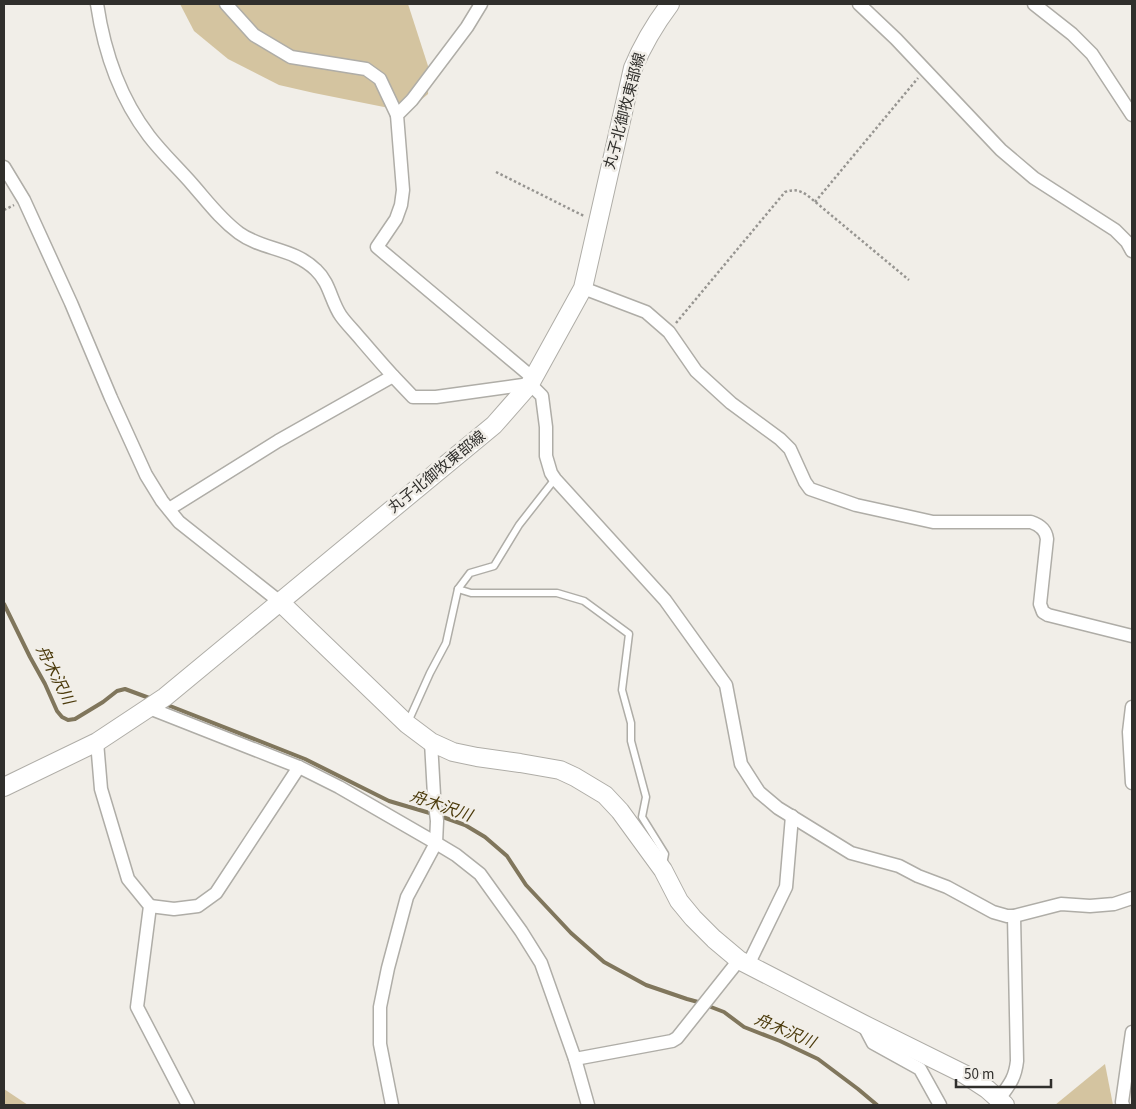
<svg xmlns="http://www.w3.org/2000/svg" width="1136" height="1109" viewBox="0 0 1136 1109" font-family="'Source Sans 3','Noto Sans JP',sans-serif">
  <rect width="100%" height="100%" fill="#f1eee8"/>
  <g fill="#d4c4a0">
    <path d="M180,4H408L429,69L428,94L415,105L394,109L314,93L279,85L228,59L194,31Z"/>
    <path d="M1105,1064L1113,1105H1055Z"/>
    <path d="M4,1089L28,1105H4Z"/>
  </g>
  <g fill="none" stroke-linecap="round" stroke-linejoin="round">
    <g stroke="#80765c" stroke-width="4">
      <path d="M4,604L30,657L45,684L57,711L62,717L68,720L75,719L103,702L117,691L125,689L152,699"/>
      <path d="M165,704L305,759L389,801L433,814"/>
      <path d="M440,816L465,825L485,837L507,856L526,885L571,933L604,962L646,985L687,999L698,1002L724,1012L744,1027L780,1041L818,1059L858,1089L877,1105"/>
    </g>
    <defs>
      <g id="lane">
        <path d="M458,589L471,593H557L584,601L629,634L622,690L631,723V741L646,797L642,817L665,854L663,864"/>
        <path d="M408,722L430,673L446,643L458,589L470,573L494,566L519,525L555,479"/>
      </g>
      <g id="street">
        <path d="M97,4C104,51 120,98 149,136C162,153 178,168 192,184C207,201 220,219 239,233C262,250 294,248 316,270C330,283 331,302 341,316C346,323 353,330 358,336C370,350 381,363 393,376"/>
        <path d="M226,4L254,35L291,57L366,69L380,79L397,115"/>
        <path d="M481,4L467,27L412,100L397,115L403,190L401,205L396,219L377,247L533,378"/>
        <path d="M859,4L896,39L1001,150L1034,178L1115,230L1127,242L1132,251"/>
        <path d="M1034,4L1072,34L1092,54L1132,115"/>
        <path d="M4,167L24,200L71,303L111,398L146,475L162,501L179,522L280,602"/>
        <path d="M583,288L646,312L669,332L696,371L731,403L780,439L790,449L805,482L810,489L856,505L933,522H1031C1040,525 1046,530 1047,539L1040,604L1043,612L1048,615L1132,636"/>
        <path d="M169,509L278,441L393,376L413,397H436L530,384L542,396L546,427V456L551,473L555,479L665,600L726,685L741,764L759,792L778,808L851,853L899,866L918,876L947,887L993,912L1007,916H1014L1061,904L1090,906L1114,904L1132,898"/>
        <path d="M1132,707L1129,732L1132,783"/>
        <path d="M149,708L299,767L339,787L436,843L456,855L480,874L521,931L541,963L575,1059L588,1105"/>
        <path d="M97,742L101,789L128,879L150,906L137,1007L188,1105"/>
        <path d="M150,906L174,909L198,906L216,893L299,767"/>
        <path d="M748,965L786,887L792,816"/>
        <path d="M863,1024L873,1043L920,1069L940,1105"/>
        <path d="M575,1059L672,1041L677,1038L739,960"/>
        <path d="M999,1099C1009,1085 1015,1079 1017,1061L1014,916"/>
        <path d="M392,1105L380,1044V1007L388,968L407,897L436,843L437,821L434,795L431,742"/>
        <path d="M1123,1105L1122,1102L1132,1032"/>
      </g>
      <g id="secondary">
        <path d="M280,602L407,724L431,742L453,752L477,757L520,763L560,770L575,777L605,795L620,811L663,870L679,901L693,918L714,939L739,960L863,1024L964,1074L987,1089L1005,1105"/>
        <path d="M4,787L97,742L165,697L494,425L530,384L583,288L633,68C643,44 655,24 670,4"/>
      </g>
    </defs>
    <use href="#lane" stroke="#afada7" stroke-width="9"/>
    <use href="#street" stroke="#afada7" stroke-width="15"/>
    <use href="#secondary" stroke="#afada7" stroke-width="20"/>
    <g stroke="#979591" stroke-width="2.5" stroke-dasharray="2.5 2.5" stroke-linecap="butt">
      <path d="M496,172L584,216"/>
      <path d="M815,202L918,78"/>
      <path d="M4,210L14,205"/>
      <path d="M676,323L785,192C794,189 799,190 807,195L909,280"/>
    </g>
    <use href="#lane" stroke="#fff" stroke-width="6"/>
    <use href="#street" stroke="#fff" stroke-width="12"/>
    <use href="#secondary" stroke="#fff" stroke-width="18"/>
  </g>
  <g text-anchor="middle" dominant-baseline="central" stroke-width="5" stroke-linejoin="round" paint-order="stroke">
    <g font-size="15" fill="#302f2c" stroke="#f1eee8">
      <text transform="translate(625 111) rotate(-75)">丸子北御牧東部線</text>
      <text transform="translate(437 472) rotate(-39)">丸子北御牧東部線</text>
    </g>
    <g font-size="16" font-style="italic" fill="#4c3b0c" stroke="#f1eee8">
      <text transform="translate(55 675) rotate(63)">舟木沢川</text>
      <text transform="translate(441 806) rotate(19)">舟木沢川</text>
      <text transform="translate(785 1031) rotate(23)">舟木沢川</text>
    </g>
  </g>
  <rect width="1136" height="1109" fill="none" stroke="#302f2c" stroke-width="10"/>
  <path d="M956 1079v8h95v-8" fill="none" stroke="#302f2c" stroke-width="2.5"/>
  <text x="964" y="1079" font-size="15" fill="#302f2c" stroke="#f1eee8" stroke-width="4" paint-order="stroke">50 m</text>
</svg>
